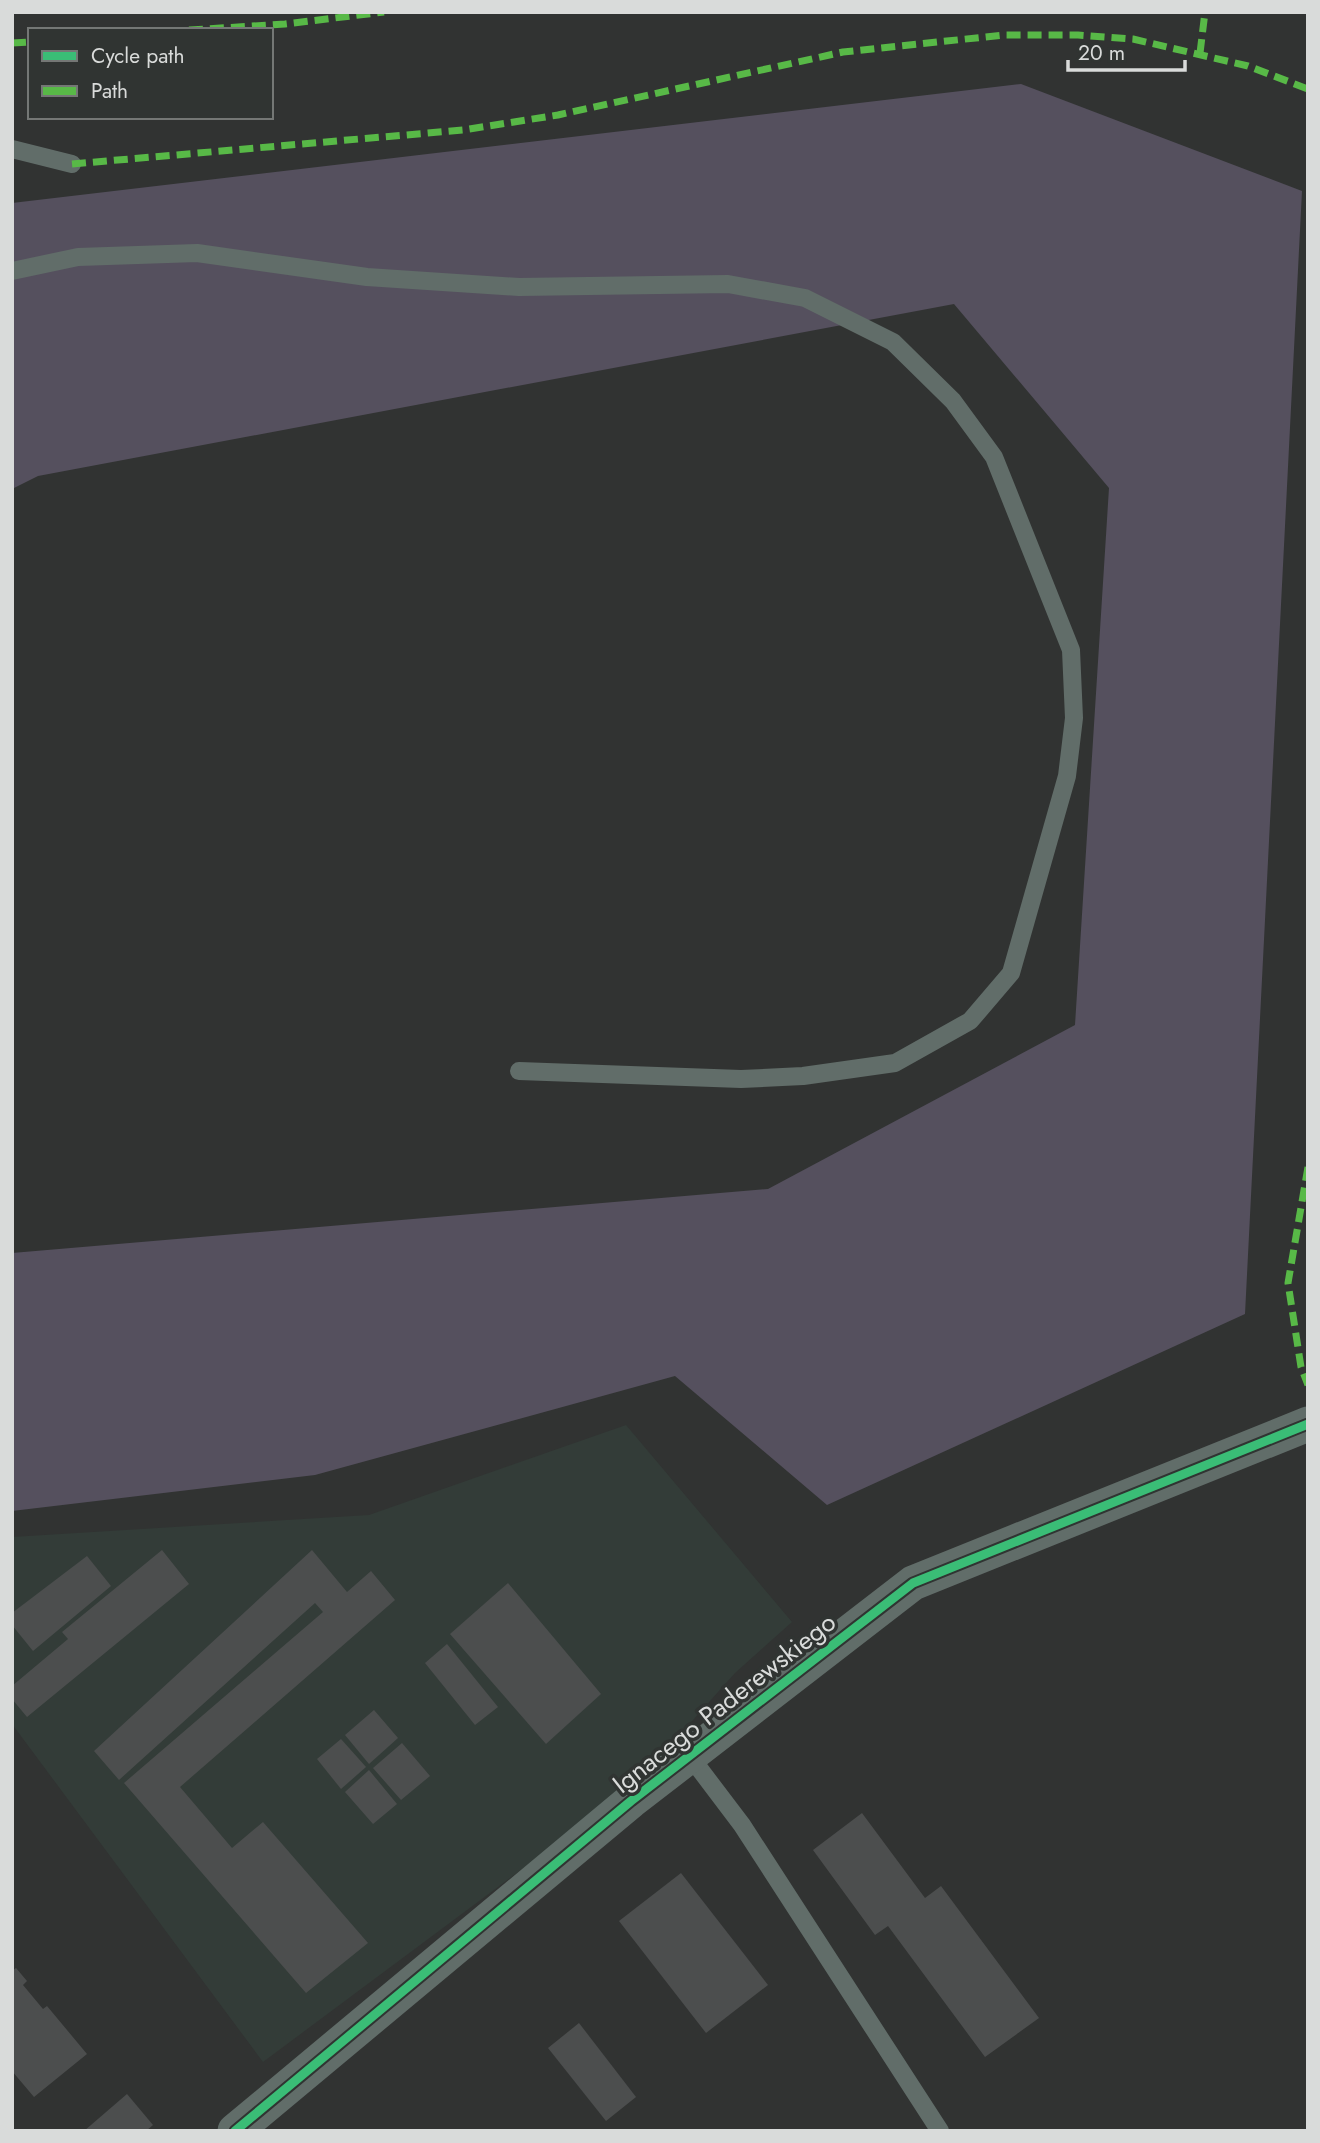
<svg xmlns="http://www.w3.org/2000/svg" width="1320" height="2143" viewBox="0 0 1320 2143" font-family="Jost,sans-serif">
  <rect width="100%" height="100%" fill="#313332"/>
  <path fill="#333c38" d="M626,1425L792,1622L735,1673L643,1776L616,1799L263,2062L12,1724V1537L369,1515Z"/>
  <path fill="#55505e" d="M1021,84L1302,191L1245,1314L827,1505L675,1376L315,1475L12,1511V1253L768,1189L1075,1025L1109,488L954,304L38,476L12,489V203Z"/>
  <g fill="#4c4e4e">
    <path d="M162,1550L189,1584L27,1717L12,1699V1686L68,1639L62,1632Z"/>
    <path d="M312,1550L347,1592L371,1571L395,1600L180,1787L232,1848L263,1822L368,1943L306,1993L124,1783L323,1612L315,1603L119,1780L94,1751Z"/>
    <path d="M87,1556L111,1586L33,1651L12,1625V1613Z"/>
    <path d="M508,1583L601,1694L546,1744L450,1634Z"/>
    <path d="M447,1644L498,1707L475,1725L425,1663Z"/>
    <path d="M374,1710L398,1738L369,1764L345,1735Z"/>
    <path d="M341,1739L366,1767L341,1789L317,1759Z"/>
    <path d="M402,1743L430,1776L401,1800L373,1768Z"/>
    <path d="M369,1770L397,1804L373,1824L345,1792Z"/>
    <path d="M862,1813L925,1898L941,1886L1039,2018L985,2057L888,1926L875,1935L813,1850Z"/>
    <path d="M681,1873L768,1985L706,2033L619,1921Z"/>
    <path d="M16,1968L27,1981L23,1985L43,2009L47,2006L87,2054L34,2097L12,2071V1971Z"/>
    <path d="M579,2023L636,2097L606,2121L548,2048Z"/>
    <path d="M127,2094L153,2125L146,2131H84Z"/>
  </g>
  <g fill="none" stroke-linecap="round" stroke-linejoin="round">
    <g stroke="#616d69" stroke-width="18">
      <path d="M12,149L72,164"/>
      <path d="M12,271L78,257L197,253L367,277L519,287L728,284L805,298L893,342L953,401L994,457L1071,650L1074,718L1067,776L1011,973L970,1021L895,1063L803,1076L741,1079L519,1071"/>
      <path d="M689,1755L742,1825L940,2131"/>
    </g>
    <path stroke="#616d69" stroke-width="35" d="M235,2131L631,1801L913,1583L1308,1424"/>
    <g stroke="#58b947" stroke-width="7" stroke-dasharray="14 7" stroke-linecap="butt">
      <path d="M189,30L285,24L384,12"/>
      <path d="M12,43L30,42"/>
      <path d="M1200,53L1205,12"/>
      <path d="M72,164L463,130L558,115L843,52L1004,35H1078L1133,39L1248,66L1308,89"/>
      <path d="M1308,1167L1288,1283L1301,1367L1308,1385"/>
    </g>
    <defs>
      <path id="cycleway" d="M235,2131L631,1801L913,1583L1308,1424"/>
    </defs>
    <use href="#cycleway" stroke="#303432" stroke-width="13"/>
    <use href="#cycleway" stroke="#3abd76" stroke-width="9"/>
  </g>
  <g text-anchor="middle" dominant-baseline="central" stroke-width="7" stroke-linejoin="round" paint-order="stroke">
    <g font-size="26" fill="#d9dbda" stroke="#303432">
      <text transform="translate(724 1703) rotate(-38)">Ignacego Paderewskiego</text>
    </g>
  </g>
  <rect width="1320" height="2143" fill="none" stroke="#d9dbda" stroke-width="28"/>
  <rect x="28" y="28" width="245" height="91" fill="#303432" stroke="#747775" stroke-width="2"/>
  <rect x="42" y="51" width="35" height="10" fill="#3abd76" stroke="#747775" stroke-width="2"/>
  <text x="91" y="63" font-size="21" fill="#d9dbda">Cycle path</text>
  <rect x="42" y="86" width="35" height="10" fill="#58b947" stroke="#747775" stroke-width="2"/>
  <text x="91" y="98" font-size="21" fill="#d9dbda">Path</text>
  <path d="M1068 60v10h117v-10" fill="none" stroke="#d9dbda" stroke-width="3.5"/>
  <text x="1078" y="60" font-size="21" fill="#d9dbda" stroke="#303432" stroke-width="5" paint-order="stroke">20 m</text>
</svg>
